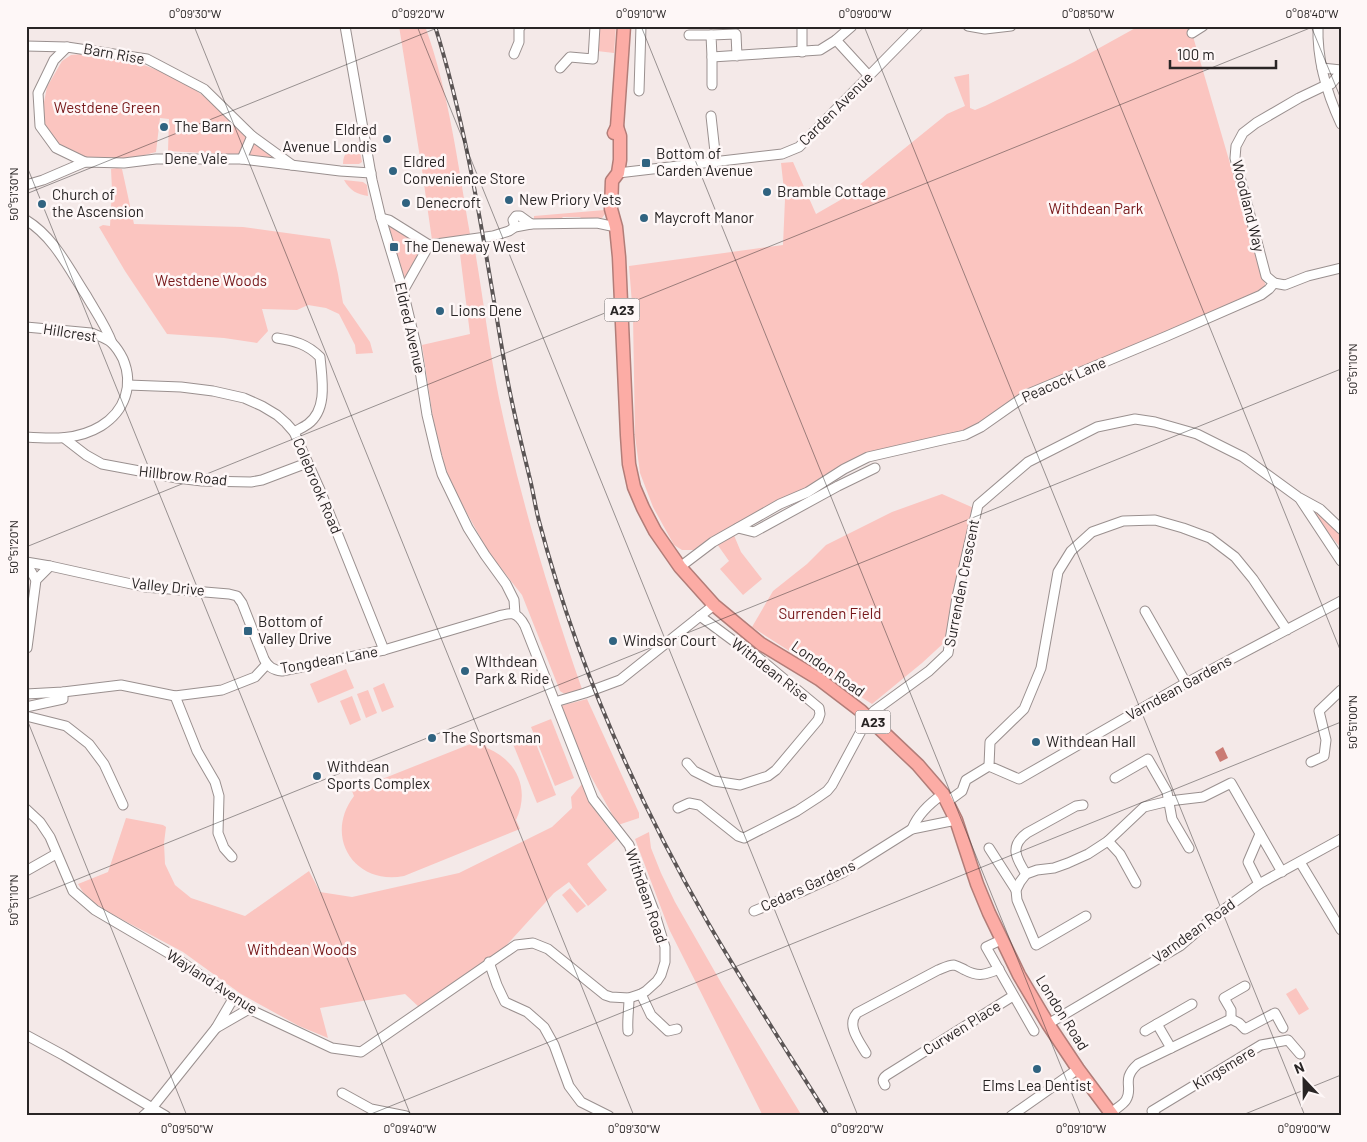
<svg xmlns="http://www.w3.org/2000/svg" width="1367" height="1142" font-family="Barlow,sans-serif">
	<style>
		.green { fill: #fbc5c0 }
		.water { fill: #ca7b74 }
		.lines { fill: none; stroke-linecap: round; stroke-linejoin: round }
		.minor-casing { stroke: #9a908f; stroke-width: 11 }
		.highway-casing { stroke: #b27d78; stroke-width: 15 }
		.minor { stroke: #fff; stroke-width: 9 }
		.highway { stroke: #fcaca5; stroke-width: 12 }
		.rail-casing { stroke: #5b5555; stroke-width: 4 }
		.rail { stroke: #fef7f7; stroke-width: 2; stroke-dasharray: 5.5; stroke-linecap: butt }
		.ticks { fill: none; stroke: #292525; stroke-width: 1; stroke-opacity: 0.45 }
		.poi-dot { fill: #306380; stroke: #fef7f7; stroke-width: 2 }
		.labels { text-anchor: middle; stroke-width: 5; stroke-linejoin: round; paint-order: stroke }
		.shield { fill: #fef7f7; stroke: #696464; stroke-width: 1 }
		.shield-label { font-size: 14px; font-weight: bold; fill: #292525 }
		.street-label { font-size: 15px; fill: #292525; stroke: #fef7f7 }
		.park-label { font-size: 15px; fill: #761719; stroke: #fef7f7 }
		.poi-label { font-size: 15px; fill: #292525; stroke: #fef7f7; text-anchor: start }
		.neatline { fill: none; stroke: #292525; stroke-width: 2 }
		.ticks-label { font-size: 12px; text-anchor: middle; fill: #292525 }
	</style>
	<rect width="100%" height="100%" fill="#f4e9e8"/>
	<g class="green">
		<path d="M399,26H425C449,92 458,165 470,234L432,240L422,170Z"/>
		<path d="M598,26H616L614,53L597,51Z"/>
		<path d="M1139,26H1196L1192,33L1266,287L1262,292L1037,387L980,426L965,431L860,455L805,490L695,550H682L674,545L653,507L640,473L635,436L633,316L629,266L783,245L785,199L781,163L793,162L816,214L842,199L947,114L965,106L954,77L969,74L970,108L975,110L985,106L1074,62Z"/>
		<path d="M94,53C129,59 164,69 194,89C217,105 236,126 258,144C265,150 272,155 280,160L237,155L168,151L169,119L160,118L156,152L130,159L109,160L87,157L72,153L60,147L43,123L44,102L47,87L62,61L71,55Z"/>
		<path d="M358,142L362,162L359,164H343C343,154 349,146 358,142Z"/>
		<path d="M117,168L122,169L134,224L243,227L330,239L338,274L343,303L370,342L373,353L356,354L355,345L339,314L326,308L308,305L297,310L262,309L268,331L257,343L224,338L167,334L125,271L99,227L103,225L110,226L112,190L111,169Z"/>
		<path d="M344,180L363,182L367,185L368,196C357,194 350,191 344,180Z"/>
		<path d="M605,210V214L602,218L582,219L580,217H563L561,219H534V216Z"/>
		<path d="M390,225L423,247L405,279H403L388,229V226Z"/>
		<path d="M474,245C483,296 489,348 499,398C520,497 549,594 582,689C574,692 567,697 560,691L522,595L489,553L453,488L444,464L433,419L422,345L470,334L459,246Z"/>
		<path d="M942,494L976,509L947,640L922,663L872,704L752,627L773,591L807,564L826,545L892,512Z"/>
		<path d="M1298,497L1341,530V548Z"/>
		<path d="M733,533L741,552L762,579L743,595L720,569L729,561L717,544Z"/>
		<path d="M346,669L354,688L318,703L310,684Z"/>
		<path d="M384,683L394,707L382,712L373,688Z"/>
		<path d="M368,690L377,713L366,718L357,694Z"/>
		<path d="M352,696L361,720L350,725L340,701Z"/>
		<path d="M587,699L639,813V818L618,825L588,771L560,706Z"/>
		<path d="M551,719L574,778L555,786L531,727Z"/>
		<path d="M533,736L556,795L537,803L513,744Z"/>
		<path d="M483,739L487,748C518,761 530,790 516,820L520,829L404,876C355,886 323,837 354,796L352,791Z"/>
		<path d="M582,784L597,813L617,839L587,864L607,890L588,906L569,882L554,893L503,949L420,1008L405,994L320,1008L328,1038L299,1026L241,994L183,952L108,912L86,897L78,884L108,872L126,818L163,825L166,827L164,843L165,864L175,885L191,898L245,916L309,871L320,892L352,897L459,873L552,827L572,808L571,797Z"/>
		<path d="M649,832L651,848L661,873L675,902L723,986L802,1116H763L762,1114L669,929L635,839Z"/>
		<path d="M570,888L586,906L577,913L562,895Z"/>
		<path d="M1296,988L1309,1009L1299,1015L1286,994Z"/>
	</g>
	<path class="water" d="M1223,747L1228,758L1220,762L1215,752Z"/>
	<g class="lines">
		<g class="minor-casing">
			<g id="minor">
				<path d="M345,26L372,180L381,218L403,291L416,345L427,415L437,457L442,474L468,528L485,555L506,584L514,600L515,614"/>
				<path d="M802,26V52"/>
				<path d="M968,26L985,29L1011,26"/>
				<path d="M1318,26C1317,59 1327,94 1341,124"/>
				<path d="M1192,33L1203,26"/>
				<path d="M689,35H711"/>
				<path d="M836,40L852,26"/>
				<path d="M26,46L67,47"/>
				<path d="M514,54L519,42V29L521,26"/>
				<path d="M737,56L736,34L711,35L712,57L820,50L836,40L869,76"/>
				<path d="M712,57V85"/>
				<path d="M560,68L570,57L593,59L595,26"/>
				<path d="M1322,68L1341,70"/>
				<path d="M639,91L641,26"/>
				<path d="M711,116L716,161"/>
				<path d="M242,159L252,136"/>
				<path d="M85,162L56,148L40,126L38,93L54,60L67,47L147,59L204,89L252,136L292,165"/>
				<path d="M618,173L782,154L799,147L918,26"/>
				<path d="M26,185L43,180L85,162L124,163L156,159H242L340,171L371,173"/>
				<path d="M381,218L389,220L429,245L403,291"/>
				<path d="M26,220C54,237 69,269 86,295C95,311 106,326 112,343"/>
				<path d="M515,227L513,220L516,216H520L531,224"/>
				<path d="M429,245L493,236L509,231L515,227L531,224L597,223L616,227"/>
				<path d="M1274,283L1266,276L1235,158L1236,146L1243,133L1256,123L1299,98L1322,87L1331,84L1341,72"/>
				<path d="M1274,283L1285,285L1308,276L1341,268"/>
				<path d="M26,327L91,333C99,336 106,338 112,343C117,348 120,353 123,359C134,385 125,411 101,426C78,440 53,439 26,437"/>
				<path d="M277,338C295,341 307,344 320,357C322,379 328,409 308,424C304,427 299,429 294,432"/>
				<path d="M128,385L181,387L213,391L244,398L262,406L277,415L286,423L294,432L320,490L384,650"/>
				<path d="M64,438L86,455L102,464L177,478L202,481L251,482L262,480L307,463"/>
				<path d="M1300,499L1341,561"/>
				<path d="M738,528L754,532L838,486L875,468"/>
				<path d="M26,562L50,566L145,587L229,594L237,596L242,603L264,659C268,667 273,670 282,671L384,650L492,618C509,613 516,609 525,626L593,799L629,845L654,911L665,947V962L661,975L657,981L646,991L641,994L629,998L611,997L605,995L548,949L533,943L516,945L361,1052L332,1048L249,1009L170,954L95,910L73,891L50,837L40,822L26,809"/>
				<path d="M26,563L36,580"/>
				<path d="M680,567L713,542L780,504L808,492L844,469L868,457L942,440L965,435L981,427L1028,394L1167,336L1261,295L1269,289L1274,283"/>
				<path d="M1145,611L1186,683"/>
				<path d="M1287,630L1253,579L1235,557L1210,538L1183,528L1155,520L1123,521L1092,532L1071,551L1058,572L1041,668L1024,709L990,742L989,766L1019,779L1186,683L1341,601"/>
				<path d="M27,648L36,580L50,566"/>
				<path d="M26,694L63,692L121,685L175,696L222,690L255,677L267,664"/>
				<path d="M175,696L197,751L215,782L219,796L218,833L224,848L232,857"/>
				<path d="M555,702L585,693L620,680L714,605"/>
				<path d="M26,707L63,699V692"/>
				<path d="M26,716L66,726L89,744L104,764L123,805"/>
				<path d="M1311,762L1324,756L1326,740L1319,711L1341,690"/>
				<path d="M687,763L694,771L714,781L740,785L768,776L776,770L818,720L820,714L819,708L754,654L735,642L700,616"/>
				<path d="M1115,778L1148,759L1167,792L1172,819L1189,848"/>
				<path d="M947,802L962,791L966,780L989,766"/>
				<path d="M678,808L689,803L699,805L738,836L744,838L797,811L817,798L827,791L832,785L868,718L874,711L929,671L948,653L957,597L978,505L1028,462L1097,427L1135,419L1155,422L1197,434L1243,457L1298,497L1320,509L1341,529"/>
				<path d="M912,829C918,814 930,803 943,794"/>
				<path d="M1108,841L1120,854L1136,883"/>
				<path d="M989,848L1016,890"/>
				<path d="M1300,862L1341,930"/>
				<path d="M26,871L56,854"/>
				<path d="M1026,874C1016,858 1009,846 1027,833L1076,806L1083,805"/>
				<path d="M1259,884L1248,862L1260,834"/>
				<path d="M754,911L801,892L842,873L912,829L956,820"/>
				<path d="M1086,916L1036,945L1017,900L1016,890L1020,882L1026,874L1037,870L1054,868L1068,863L1088,854L1108,841L1144,807L1169,801L1203,797L1231,783L1282,872"/>
				<path d="M1001,940L986,947L1034,1031"/>
				<path d="M489,962L497,985L505,1002L527,1012L544,1027L554,1045L569,1086L581,1102L609,1116"/>
				<path d="M641,994L651,1015L668,1031L677,1029"/>
				<path d="M233,999L216,1028L249,1009"/>
				<path d="M1231,1019V1010L1224,998L1245,986"/>
				<path d="M1048,1024L1180,946L1215,916L1259,884L1341,839"/>
				<path d="M628,1031C627,1020 629,1009 629,998"/>
				<path d="M1145,1031L1157,1024"/>
				<path d="M26,1035L63,1055L166,1116"/>
				<path d="M1171,1048L1157,1024L1192,1004"/>
				<path d="M866,1053C859,1041 846,1025 857,1013L938,970C943,968 949,965 954,965C958,966 961,968 965,970C978,977 985,975 999,969"/>
				<path d="M885,1085C882,1081 883,1078 887,1075L1013,996"/>
				<path d="M342,1093L371,1109L406,1116"/>
				<path d="M1111,1113C1115,1109 1123,1105 1126,1100C1134,1087 1120,1080 1138,1064L1231,1019L1239,1023L1245,1029L1275,1013L1283,1028"/>
				<path d="M143,1116L152,1108L216,1028"/>
				<path d="M1011,1116L1078,1069"/>
				<path d="M1156,1116L1152,1111L1261,1045L1288,1040L1300,1054"/>
			</g>
		</g>
		<g class="highway-casing">
			<g id="highway">
				<path d="M617,127L620,136V160L618,173L612,181L611,209L616,227L619,257L627,435L629,464L634,487L643,508L655,531L680,567L714,605L761,644L819,679L861,711L918,765L943,794L956,820L977,884L989,913L1019,975L1048,1024L1078,1069L1113,1116"/>
				<path d="M614,133L617,127L624,26"/>
			</g>
		</g>
		<use href="#minor" class="minor"/>
		<use href="#highway" class="highway"/>
		<g class="rail-casing">
			<path id="rail" d="M435,26C471,141 486,260 507,377C513,410 521,442 529,475C533,490 535,506 539,521C576,661 635,796 707,921C745,987 787,1051 828,1116"/>
		</g>
		<use href="#rail" class="rail"/>
	</g>
	<path class="ticks" d="M194,26L634,1116M417,26L858,1116M641,26L1081,1116M864,26L1305,1116M1088,26L1341,652M1311,26L1341,99M26,164L411,1116M26,194L442,26M26,547L1315,26M26,717L187,1116M26,900L1341,369M366,1116L1341,722M1240,1116L1341,1075"/>
	<g class="poi-dot">
		<circle cx="164" cy="127" r="5"/>
		<circle cx="387" cy="139" r="5"/>
		<rect x="641" y="158" width="10" height="10" rx="2.5"/>
		<circle cx="393" cy="171" r="5"/>
		<circle cx="767" cy="192" r="5"/>
		<circle cx="509" cy="200" r="5"/>
		<circle cx="406" cy="203" r="5"/>
		<circle cx="42" cy="204" r="5"/>
		<circle cx="644" cy="218" r="5"/>
		<rect x="389" y="242" width="10" height="10" rx="2.5"/>
		<circle cx="440" cy="311" r="5"/>
		<rect x="243" y="626" width="10" height="10" rx="2.5"/>
		<circle cx="613" cy="641" r="5"/>
		<circle cx="465" cy="671" r="5"/>
		<circle cx="432" cy="738" r="5"/>
		<circle cx="1036" cy="742" r="5"/>
		<circle cx="317" cy="776" r="5"/>
		<circle cx="1037" cy="1069" r="5"/>
	</g>
	<g class="labels">
		<g class="shield">
			<rect x="604.5" y="298.5" width="35" height="23" rx="4"/>
			<rect x="855.5" y="710.5" width="35" height="23" rx="4"/>
		</g>
		<g class="shield-label">
			<text x="622" y="315">A23</text>
			<text x="873" y="727">A23</text>
		</g>
		<g class="street-label">
			<text transform="translate(114 54) rotate(10)" y="5">Barn Rise</text>
			<text transform="translate(836 109) rotate(-45)" y="5">Carden Avenue</text>
			<text x="196" y="164">Dene Vale</text>
			<text transform="translate(1248 206) rotate(76)" y="5">Woodland Way</text>
			<text transform="translate(410 328) rotate(77)" y="5">Eldred Avenue</text>
			<text transform="translate(70 333) rotate(9)" y="5">Hillcrest</text>
			<text transform="translate(1064 380) rotate(-24)" y="5">Peacock Lane</text>
			<text transform="translate(183 476) rotate(6)" y="5">Hillbrow Road</text>
			<text transform="translate(317 486) rotate(67)" y="5">Colebrook Road</text>
			<text transform="translate(962 583) rotate(-79)" y="5">Surrenden Crescent</text>
			<text transform="translate(168 587) rotate(6)" y="5">Valley Drive</text>
			<text transform="translate(329 660) rotate(-10)" y="5">Tongdean Lane</text>
			<text transform="translate(828 669) rotate(35)" y="5">London Road</text>
			<text transform="translate(770 670) rotate(38)" y="5">Withdean Rise</text>
			<text transform="translate(1179 688) rotate(-29)" y="5">Varndean Gardens</text>
			<text transform="translate(808 886) rotate(-25)" y="5">Cedars Gardens</text>
			<text transform="translate(646 896) rotate(71)" y="5">Withdean Road</text>
			<text transform="translate(1194 931) rotate(-36)" y="5">Varndean Road</text>
			<text transform="translate(212 982) rotate(33)" y="5">Wayland Avenue</text>
			<text transform="translate(1062 1013) rotate(58)" y="5">London Road</text>
			<text transform="translate(962 1028) rotate(-32)" y="5">Curwen Place</text>
			<text transform="translate(1224 1068) rotate(-31)" y="5">Kingsmere</text>
		</g>
		<g class="park-label">
			<text x="107" y="113">Westdene Green</text>
			<text x="1096" y="214">Withdean Park</text>
			<text x="211" y="286">Westdene Woods</text>
			<text x="830" y="619">Surrenden Field</text>
			<text x="302" y="955">Withdean Woods</text>
		</g>
		<g class="poi-label">
			<text x="174" y="132">The Barn</text>
			<text x="377" y="135" text-anchor="end">Eldred<tspan x="377" dy="17">Avenue Londis</tspan></text>
			<text x="656" y="159">Bottom of<tspan x="656" dy="17">Carden Avenue</tspan></text>
			<text x="403" y="167">Eldred<tspan x="403" dy="17">Convenience Store</tspan></text>
			<text x="777" y="197">Bramble Cottage</text>
			<text x="52" y="200">Church of<tspan x="52" dy="17">the Ascension</tspan></text>
			<text x="519" y="205">New Priory Vets</text>
			<text x="416" y="208">Denecroft</text>
			<text x="654" y="223">Maycroft Manor</text>
			<text x="404" y="252">The Deneway West</text>
			<text x="450" y="316">Lions Dene</text>
			<text x="258" y="627">Bottom of<tspan x="258" dy="17">Valley Drive</tspan></text>
			<text x="623" y="646">Windsor Court</text>
			<text x="475" y="667">WIthdean<tspan x="475" dy="17">Park &amp; Ride</tspan></text>
			<text x="442" y="743">The Sportsman</text>
			<text x="1046" y="747">Withdean Hall</text>
			<text x="327" y="772">Withdean<tspan x="327" dy="17">Sports Complex</tspan></text>
			<text x="1037" y="1091" text-anchor="middle">Elms Lea Dentist</text>
		</g>
	</g>
	<rect width="1367" height="1142" fill="none" stroke="#fef7f7" stroke-width="55"/>
	<g transform="translate(1304 1080) rotate(338)" stroke="#fef7f7" stroke-width="4" paint-order="stroke">
	<path d="M0-4L9 19L0 12L-9 19Z" fill="#292525"/>
	<text y="-8" font-size="14" font-weight="bold" text-anchor="middle" fill="#292525">N</text>
	</g>
	<path d="M1170 60v8h106v-8" fill="none" stroke="#292525" stroke-width="2.5"/>
	<text x="1177" y="60" font-size="15" fill="#292525" stroke="#fef7f7" stroke-width="4" paint-order="stroke">100 m</text>
	<rect x="28" y="28" width="1312" height="1086" class="neatline"/>
	<g class="ticks-label">
		<text x="195" y="18">0°09'30"W</text>
		<text x="418" y="18">0°09'20"W</text>
		<text x="641" y="18">0°09'10"W</text>
		<text x="865" y="18">0°09'00"W</text>
		<text x="1088" y="18">0°08'50"W</text>
		<text x="1312" y="18">0°08'40"W</text>
		<text transform="translate(14 194) rotate(-90)" y="4">50°51'30"N</text>
		<text transform="translate(1353 369) rotate(-90)" y="4">50°51'10"N</text>
		<text transform="translate(14 547) rotate(-90)" y="4">50°51'20"N</text>
		<text transform="translate(1353 722) rotate(-90)" y="4">50°51'00"N</text>
		<text transform="translate(14 900) rotate(-90)" y="4">50°51'10"N</text>
		<text x="187" y="1133">0°09'50"W</text>
		<text x="410" y="1133">0°09'40"W</text>
		<text x="634" y="1133">0°09'30"W</text>
		<text x="857" y="1133">0°09'20"W</text>
		<text x="1081" y="1133">0°09'10"W</text>
		<text x="1304" y="1133">0°09'00"W</text>
	</g>
</svg>
